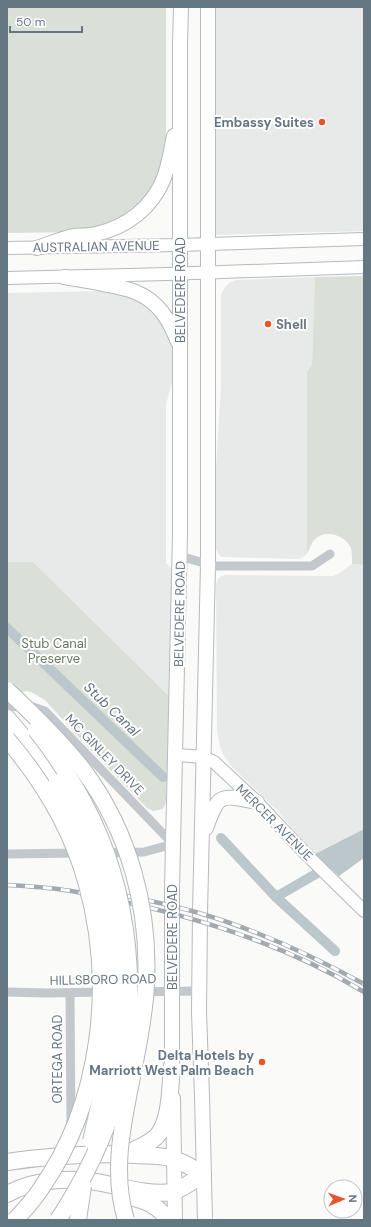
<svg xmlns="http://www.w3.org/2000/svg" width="371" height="1227" font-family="'DM Sans',sans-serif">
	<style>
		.built { fill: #e8e9e9 }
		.green { fill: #dadfd7 }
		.water { fill: #bbc7cb }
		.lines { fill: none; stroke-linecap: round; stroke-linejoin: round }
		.canal { stroke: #bbc7cb; stroke-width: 10 }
		.secondary-casing { stroke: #b3babf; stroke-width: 14 }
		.primary-casing { stroke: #b5babe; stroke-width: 16 }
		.highway-casing { stroke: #b4b9bd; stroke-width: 18 }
		.street { stroke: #c3c8cc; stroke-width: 9 }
		.secondary { stroke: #fff; stroke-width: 12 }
		.primary { stroke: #fff; stroke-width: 14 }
		.highway { stroke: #fff; stroke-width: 16 }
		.rail-casing { stroke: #a2aab0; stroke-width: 4.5 }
		.rail { stroke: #fff; stroke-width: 3; stroke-dasharray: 9; stroke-linecap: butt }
		.highway-bridge-casing { stroke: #b4b9bd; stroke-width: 18; stroke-linecap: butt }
		.highway-bridge { stroke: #fff; stroke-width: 16 }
		.poi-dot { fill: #e4572e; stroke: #fff; stroke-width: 1.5 }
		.labels { text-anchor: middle; stroke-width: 4; stroke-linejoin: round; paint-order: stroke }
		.poi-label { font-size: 13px; font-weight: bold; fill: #657683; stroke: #fff; text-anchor: end }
		.street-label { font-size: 13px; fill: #657683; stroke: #fff }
		.park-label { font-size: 13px; fill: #687a64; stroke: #fff }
		.water-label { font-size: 14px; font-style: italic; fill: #60757c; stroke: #fff }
	</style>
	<rect width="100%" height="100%" fill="#fafaf8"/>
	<g class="built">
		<path d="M213,7H364V231L215,235Z"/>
		<path d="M315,277L312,364L307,372V553L305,556L299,559L222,557L219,555L216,549V468L221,386V296L223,290L229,283L237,280Z"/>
		<path d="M108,291L131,295L153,309L170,338L172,346V383L166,404V563L171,568L172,574L169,696L33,562H7V293Z"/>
		<path d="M352,564L364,565V829L315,854L297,834L275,808L232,767L224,756L220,747L217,732L216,585L218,579L221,576L226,575L333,576L338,574Z"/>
	</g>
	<g class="green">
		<path d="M7,7H166V143L164,161L147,198L122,220L83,232L7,233Z"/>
		<path d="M364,276V565L352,564C352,559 352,553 351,548C345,535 326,529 315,539C311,543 310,549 307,553V372L312,364L315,277Z"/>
		<path d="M7,562H33L169,696L166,802L163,809L153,811L147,808L84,743L45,700L33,693L27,691L19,693L7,683Z"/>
	</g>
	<path class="water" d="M364,829V858L339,876L315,854Z"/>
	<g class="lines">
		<g class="canal">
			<path d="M7,628L163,777"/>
			<path d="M221,838L276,897L335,951"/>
			<path d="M276,897L364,846"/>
		</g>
		<g class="secondary-casing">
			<g id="secondary">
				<path d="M7,248L180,245L364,239"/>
				<path d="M7,278L167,274L364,267"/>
				<path d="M175,755C188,756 202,755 214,762L257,802L304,852L364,911"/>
			</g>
		</g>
		<g class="primary-casing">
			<g id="primary">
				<path d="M37,248C49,244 62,238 75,236C82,235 89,236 96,234C127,227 152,208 164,178C169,164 171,150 174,136"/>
				<path d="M64,277C77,279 90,281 103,284C127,288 146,292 162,312C169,321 174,332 178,342"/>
				<path d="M206,828C219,792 220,795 257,802"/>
				<path d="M172,1078V889L180,534V44L181,7"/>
				<path d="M173,1098L175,1220"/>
				<path d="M205,1220L202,1096L199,1012L200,913L208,564V7"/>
			</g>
		</g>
		<g class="highway-casing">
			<g id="highway">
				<path d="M7,718L36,752L57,782"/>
				<path d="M126,1153C137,1149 147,1145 156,1137C171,1122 170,1086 172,1066"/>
				<path d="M7,1162C49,1156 94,1153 136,1155C147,1156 159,1155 170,1158C182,1161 193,1168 203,1174"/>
				<path d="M7,1194C38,1177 77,1177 111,1185C129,1189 154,1195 172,1192C183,1189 194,1180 203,1174"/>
				<path d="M129,1197C148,1201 156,1205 169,1220"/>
			</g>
		</g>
		<g class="street">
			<path d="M180,556L214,566H312L330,554"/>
			<path d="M7,707L30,706L45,711L173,844L144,852L102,853"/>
			<path d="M7,854L80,853"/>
			<path d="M7,992L47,993L104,992"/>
			<path d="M125,992L199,991"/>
			<path d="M70,993L71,1125"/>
		</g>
		<use href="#secondary" class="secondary"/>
		<use href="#primary" class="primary"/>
		<use href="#highway" class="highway"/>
		<g class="rail-casing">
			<g id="rail">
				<path d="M7,885C26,886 45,887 64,890C81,892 98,897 115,900C201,918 288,946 364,992"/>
				<path d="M92,890C128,896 164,903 199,913C257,930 311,955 364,984"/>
			</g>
		</g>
		<use href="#rail" class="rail"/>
		<g class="highway-bridge-casing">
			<g id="highway-bridge">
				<path d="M7,690C34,715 61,741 84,771C129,832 150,908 146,984C145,1010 140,1036 135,1062C125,1114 110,1168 126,1220"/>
				<path d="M36,730C54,753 70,777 84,803C132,893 141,1002 115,1100C103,1142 82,1183 58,1220"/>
				<path d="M7,739C42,780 71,828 86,881C115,983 102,1102 40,1190C33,1201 24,1210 15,1220"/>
				<path d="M57,782C106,861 124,954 111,1046C106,1078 98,1110 91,1141"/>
				<path d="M78,1220L83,1186"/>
			</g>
		</g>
		<use href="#highway-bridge" class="highway-bridge"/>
	</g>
	<g class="poi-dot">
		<circle cx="322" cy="122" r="4"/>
		<circle cx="268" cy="324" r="4"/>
		<circle cx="262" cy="1062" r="4"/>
	</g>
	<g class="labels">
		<g class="poi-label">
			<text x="314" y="127">Embassy Suites</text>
			<text x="276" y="329" text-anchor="start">Shell</text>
			<text x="254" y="1060">Delta Hotels by<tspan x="254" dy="15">Marriott West Palm Beach</tspan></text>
		</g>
		<g class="street-label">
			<text transform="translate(96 246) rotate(-1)" y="5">AUSTRALIAN AVENUE</text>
			<text transform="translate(180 290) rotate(-90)" y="5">BELVEDERE ROAD</text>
			<text transform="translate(179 614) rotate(-89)" y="5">BELVEDERE ROAD</text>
			<text transform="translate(105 754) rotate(46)" y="5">MC GINLEY DRIVE</text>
			<text transform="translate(275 822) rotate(45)" y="5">MERCER AVENUE</text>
			<text transform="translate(172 937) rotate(-90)" y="5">BELVEDERE ROAD</text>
			<text transform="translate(103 979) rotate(-1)" y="5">HILLSBORO ROAD</text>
			<text transform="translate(57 1059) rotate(-90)" y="5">ORTEGA ROAD</text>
		</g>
		<g class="park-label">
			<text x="54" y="648">Stub Canal<tspan x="54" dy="15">Preserve</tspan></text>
		</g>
		<g class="water-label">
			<text transform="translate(112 709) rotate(44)" y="5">Stub Canal</text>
		</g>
	</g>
	<rect width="371" height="1227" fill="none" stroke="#657683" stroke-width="16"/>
	<g transform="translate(343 1199) rotate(88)"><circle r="19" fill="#ffffff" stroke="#c1c8cd"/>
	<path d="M0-3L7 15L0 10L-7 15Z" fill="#e4572e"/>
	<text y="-6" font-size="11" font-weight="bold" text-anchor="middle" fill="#657683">N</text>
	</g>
	<path d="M10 26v6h72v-6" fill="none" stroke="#657683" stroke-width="2"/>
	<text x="16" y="26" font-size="12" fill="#657683" stroke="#ffffff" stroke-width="3" paint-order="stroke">50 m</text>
</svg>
